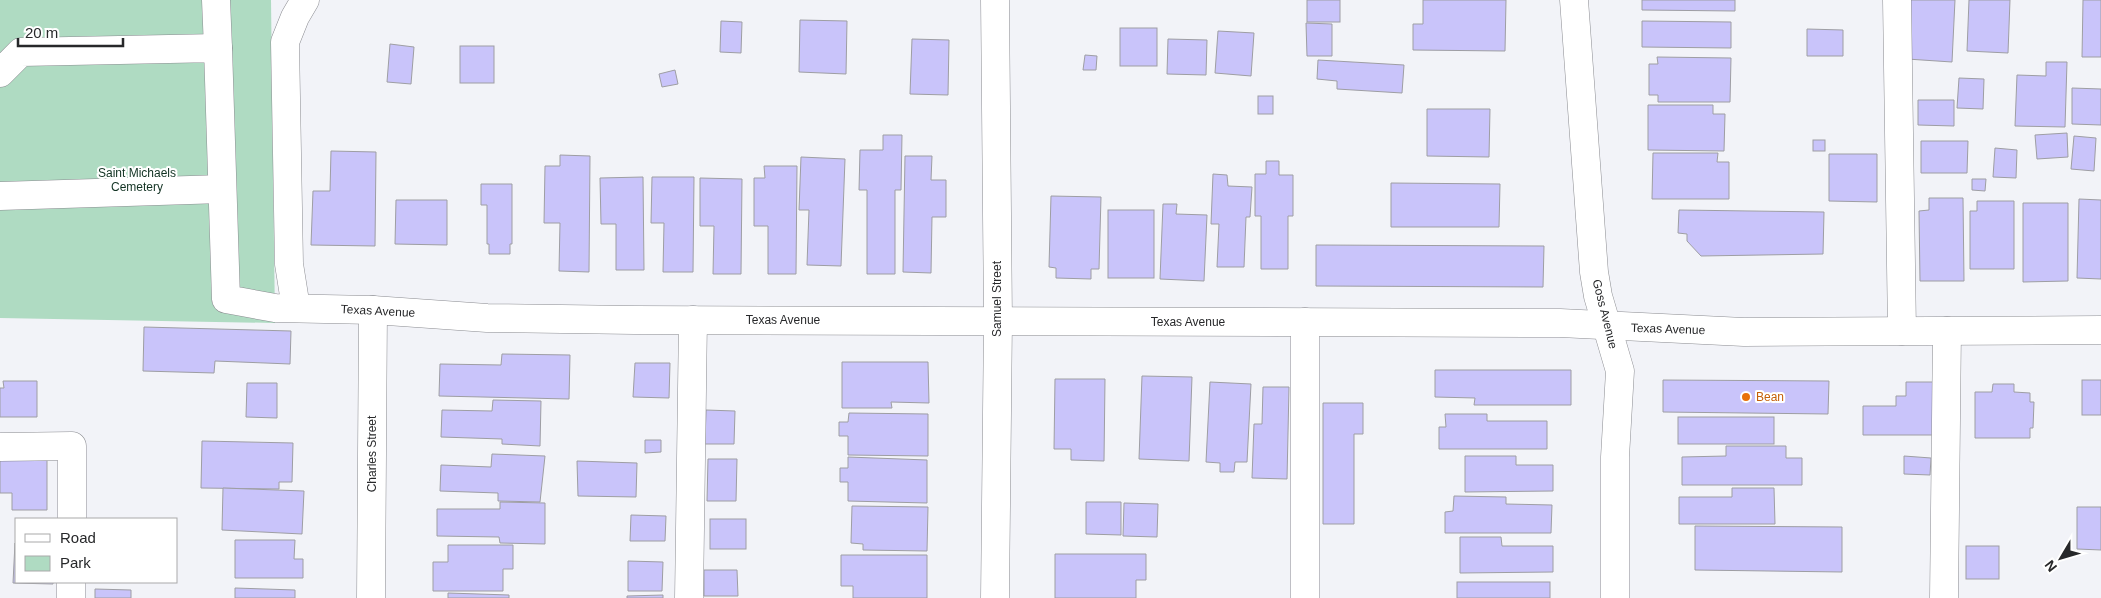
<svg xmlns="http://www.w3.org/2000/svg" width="2101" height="598" font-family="Arial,sans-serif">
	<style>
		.green { fill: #afdbc2 }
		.building { fill: #c9c4fa; stroke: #9e9ea3 }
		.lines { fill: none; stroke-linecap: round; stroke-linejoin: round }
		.minor-casing { stroke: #8b8c91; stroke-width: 29 }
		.major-casing { stroke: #8b8c91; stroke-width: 29 }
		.minor { stroke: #fff; stroke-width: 28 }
		.major { stroke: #fff; stroke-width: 28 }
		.food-dot { fill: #e8710a; stroke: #fff; stroke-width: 2 }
		.labels { text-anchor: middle; stroke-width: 4; stroke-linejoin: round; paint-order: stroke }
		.park-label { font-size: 12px; fill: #113222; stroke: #fff }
		.street-label { font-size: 12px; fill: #27282a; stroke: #fff }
		.food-label { font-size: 12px; fill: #c56008; stroke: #fff; text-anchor: start }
	</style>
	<rect width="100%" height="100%" fill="#f2f3f8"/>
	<path class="green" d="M0,0H271L275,323L0,318Z"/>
	<g class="building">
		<rect x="1307" y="0" width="33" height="22"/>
		<path d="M1423,0H1506L1505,51L1413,50V24H1423Z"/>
		<path d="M1642,0H1735V11L1642,10Z"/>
		<path d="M1910,0H1955L1952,62L1907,59Z"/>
		<path d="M1969,0H2010L2008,53L1967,51Z"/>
		<path d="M2083,0H2101V57H2082Z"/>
		<path d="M800,20L847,21L846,74L799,72Z"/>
		<path d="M721,21L742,22L741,53L720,52Z"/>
		<path d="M1642,21L1731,22V48L1642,47Z"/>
		<path d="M1306,23L1332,24V56H1307Z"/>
		<rect x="1120" y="28" width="37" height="38"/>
		<path d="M1807,29L1843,30V56H1807Z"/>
		<path d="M1218,31L1254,33L1251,76L1215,73Z"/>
		<path d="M912,39L949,40L948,95L910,94Z"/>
		<path d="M1168,39L1207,40L1206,75L1167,74Z"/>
		<path d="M390,44L414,47L411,84L387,82Z"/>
		<rect x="460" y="46" width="34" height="37"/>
		<path d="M1085,55L1097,56L1096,70H1083Z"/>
		<path d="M1657,57L1731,58L1730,102H1658V95H1649V64H1658Z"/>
		<path d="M1318,60L1404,65L1402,93L1337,89V81L1317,79Z"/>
		<path d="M2046,62H2067L2065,127L2015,126L2017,75L2046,76Z"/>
		<path d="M675,70L678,84L662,87L659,74Z"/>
		<path d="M1959,78L1984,79L1983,109L1957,108Z"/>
		<path d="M2072,88L2101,89V125L2072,124Z"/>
		<rect x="1258" y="96" width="15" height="18"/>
		<path d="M1918,100H1954V126L1918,125Z"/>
		<path d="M1648,105H1713V114H1725L1724,151L1648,150Z"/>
		<path d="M1427,109H1490L1489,157L1427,156Z"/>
		<path d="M2067,133L2068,157L2037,159L2035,135Z"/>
		<path d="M883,135H902L901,190H895V274H867V190H859L860,150H883Z"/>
		<path d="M2074,136L2096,138L2094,171L2071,169Z"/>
		<rect x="1813" y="140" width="12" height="11"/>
		<path d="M1921,141H1968L1967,173H1921Z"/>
		<path d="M1995,148L2017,150L2016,178L1993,177Z"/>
		<path d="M331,151L376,152L375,246L311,245L313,191H330Z"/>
		<path d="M1653,153H1718L1717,162H1729V199H1652Z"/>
		<path d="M1829,154H1877V202L1829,201Z"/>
		<path d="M560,155L590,156L589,272L559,271L560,223H544L545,166H560Z"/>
		<path d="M905,156H932L931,180H946V217H932L931,273L903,272Z"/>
		<path d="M801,157L845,159L841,266L807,265L809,210H799Z"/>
		<path d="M1266,161H1279V175H1293V216H1288V269H1261V216H1255V174H1266Z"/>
		<path d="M764,166H797L796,274H768V226H754V178H765Z"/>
		<path d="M1213,174L1227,175L1228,186L1252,187L1250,217H1246L1244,267H1217L1219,224H1211Z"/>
		<path d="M643,177L644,270H616V224H601L600,178Z"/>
		<path d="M652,177H694L693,272H663L664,223H651Z"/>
		<path d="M700,178L742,179L741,274H713L714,226H700Z"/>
		<path d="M1972,179H1986L1985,191L1972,190Z"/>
		<path d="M1391,183L1500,184L1499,227H1391Z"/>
		<path d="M481,184H512V244H510V254H489V244H487V205H481Z"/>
		<path d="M1051,196L1101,197L1099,269H1091V279L1056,278V268L1049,267Z"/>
		<path d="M1929,198H1963L1964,281H1920L1919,211L1929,210Z"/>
		<path d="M2079,199L2101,200V279L2077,278Z"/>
		<path d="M396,200H447V245L395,244Z"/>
		<path d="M1977,201H2014V269H1970V211H1977Z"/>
		<path d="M2023,203H2068V281L2023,282Z"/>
		<path d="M1163,204H1177L1176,214L1207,215L1204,281L1160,279Z"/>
		<rect x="1108" y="210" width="46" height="68"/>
		<path d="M1679,210L1824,212L1823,254L1701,256L1687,241V234L1678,233Z"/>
		<path d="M1316,245L1544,246L1543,287L1316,286Z"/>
		<path d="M144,327L291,331L290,364L215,361L214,373L143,371Z"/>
		<path d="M502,354L570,355L569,399L439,396L440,364L501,365Z"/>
		<path d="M842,362H928L929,403L891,402L892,408H842Z"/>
		<path d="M635,363H670L669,398L633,397Z"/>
		<path d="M1435,370H1571V405H1474L1475,398L1435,397Z"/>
		<path d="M1142,376L1192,377L1189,461L1139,459Z"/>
		<path d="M1055,379H1105L1104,461L1071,460V449H1054Z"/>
		<path d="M1663,380L1829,381L1828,414L1663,412Z"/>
		<rect x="2082" y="380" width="19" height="35"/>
		<path d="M3,381H37V417H0V388H4Z"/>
		<path d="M1210,382L1251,384L1247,462H1235L1234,472H1220V463L1206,462Z"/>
		<path d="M1906,382H1936V435H1863V406H1896V396H1906Z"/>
		<path d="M247,383H277V418L246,417Z"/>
		<path d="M1993,384H2014V392L2030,393V402H2034L2033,428H2030V438H1975V392H1992Z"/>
		<path d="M1263,387H1289L1287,479L1252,478L1254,424H1262Z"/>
		<path d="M493,400L541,401L540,446L502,444V439L441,437L442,410L492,411Z"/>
		<path d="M1323,403H1363V434H1354V524H1323Z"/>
		<path d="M706,410L735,411L734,444H705Z"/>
		<path d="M849,413L928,414V456L848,455V436H839V422H848Z"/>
		<path d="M1445,414H1487V421H1547V449H1439V427H1446Z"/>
		<rect x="1678" y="417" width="96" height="27"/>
		<path d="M645,440H661V452L645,453Z"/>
		<path d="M202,441L293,443L292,482H279V489L201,488Z"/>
		<path d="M1726,446H1786V458H1802V485H1682V457L1726,456Z"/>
		<path d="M492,454L545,456L540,502L498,501V493L440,491L441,465L491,467Z"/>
		<path d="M1465,456H1516V465H1553V491L1465,492Z"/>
		<path d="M1904,456L1931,458L1930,475L1904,474Z"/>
		<path d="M848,457L927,460V503L848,501V482H840V468H848Z"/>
		<path d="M708,459H737L736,501H707Z"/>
		<path d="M0,460H47V510H12V493H0Z"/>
		<path d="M577,461L637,463L636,497L578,496Z"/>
		<path d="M223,488L304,491L302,534L222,530Z"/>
		<path d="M1732,488H1774L1775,524H1679V497H1732Z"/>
		<path d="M1454,496L1506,497V504L1552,505L1551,533H1445V512L1453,511Z"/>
		<path d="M500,502L545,503V544L500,543L499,537L437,536V509H500Z"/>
		<path d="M1086,502H1121V535L1086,534Z"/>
		<path d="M1124,503L1158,504L1157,537L1123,536Z"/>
		<path d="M852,506L928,507L927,551L863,550V544L851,543Z"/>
		<path d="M2077,507H2101V550L2077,549Z"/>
		<path d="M631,515L666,516L665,541H630Z"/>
		<rect x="710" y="519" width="36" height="30"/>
		<path d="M1695,526L1842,527V572L1695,570Z"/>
		<path d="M1460,537H1501L1502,546H1553V572L1460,573Z"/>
		<path d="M235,540H295L294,559H303V578H235Z"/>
		<path d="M15,543L16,582H53V584L13,583Z"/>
		<path d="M448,545H513V569H503V591H433V562H448Z"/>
		<rect x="1966" y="546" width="33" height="33"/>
		<path d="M1055,554H1146V580H1136V598H1055Z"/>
		<path d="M841,555H927V598H853V586H841Z"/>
		<path d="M628,561L663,562L662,591H628Z"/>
		<path d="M704,570H737L738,596H704Z"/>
		<rect x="1457" y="582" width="93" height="16"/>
		<path d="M235,588L295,590V598H235Z"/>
		<path d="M95,589L131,590V598H95Z"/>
		<path d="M448,593L509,595V598H448Z"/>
		<path d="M663,595V598H627V596Z"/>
	</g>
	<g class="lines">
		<g class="minor-casing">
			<g id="minor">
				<path d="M216,0L218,48"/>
				<path d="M1897,0L1902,331"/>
				<path d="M0,73L21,52L218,48L226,299L275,308L373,310L487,318L634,320L1560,323L1744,332L2101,330"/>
				<path d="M0,196L222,189"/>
				<path d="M296,308L289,264L285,42L295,17L305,0"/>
				<path d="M0,447L72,446V519"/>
				<path d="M71,598V582"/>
				<path d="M371,598L373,310"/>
				<path d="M689,598L693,320"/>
				<path d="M995,598L998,320L995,0"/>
				<path d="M1305,598V322"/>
				<path d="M1944,598L1947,331"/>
			</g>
		</g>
		<g class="major-casing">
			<path id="major" d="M1574,0L1594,272L1598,296L1620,371L1615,457V598"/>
		</g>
		<use href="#minor" class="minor"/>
		<use href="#major" class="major"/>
	</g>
	<circle class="food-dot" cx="1746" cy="397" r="5"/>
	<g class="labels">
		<g class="park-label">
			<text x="137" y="177">Saint Michaels<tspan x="137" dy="14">Cemetery</tspan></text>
		</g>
		<g class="street-label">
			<text transform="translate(997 299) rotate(-90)" y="4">Samuel Street</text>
			<text transform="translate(378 311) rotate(3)" y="4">Texas Avenue</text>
			<text transform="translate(1605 314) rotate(76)" y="4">Goss Avenue</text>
			<text x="783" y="324">Texas Avenue</text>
			<text x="1188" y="326">Texas Avenue</text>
			<text transform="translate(1668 329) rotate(2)" y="4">Texas Avenue</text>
			<text transform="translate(372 454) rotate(-90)" y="4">Charles Street</text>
		</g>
		<g class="food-label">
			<text x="1756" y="401">Bean</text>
		</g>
	</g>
	<rect x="15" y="518" width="162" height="65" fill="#ffffff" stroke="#a9a9aa"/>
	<rect x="25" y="534" width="25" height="8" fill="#ffffff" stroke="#a9a9aa"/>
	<text x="60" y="543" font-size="15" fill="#27282a">Road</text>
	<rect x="25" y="556" width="25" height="15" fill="#afdbc2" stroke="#a9a9aa"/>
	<text x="60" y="568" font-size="15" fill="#27282a">Park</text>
	<g transform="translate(2061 558) rotate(232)" stroke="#ffffff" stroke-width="4" paint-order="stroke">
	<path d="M0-4L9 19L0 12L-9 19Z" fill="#27282a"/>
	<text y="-8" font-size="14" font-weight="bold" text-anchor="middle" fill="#27282a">N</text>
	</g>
	<path d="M18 38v8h105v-8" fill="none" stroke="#27282a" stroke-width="2.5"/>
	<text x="25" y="38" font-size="15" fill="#27282a" stroke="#ffffff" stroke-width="4" paint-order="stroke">20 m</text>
</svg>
